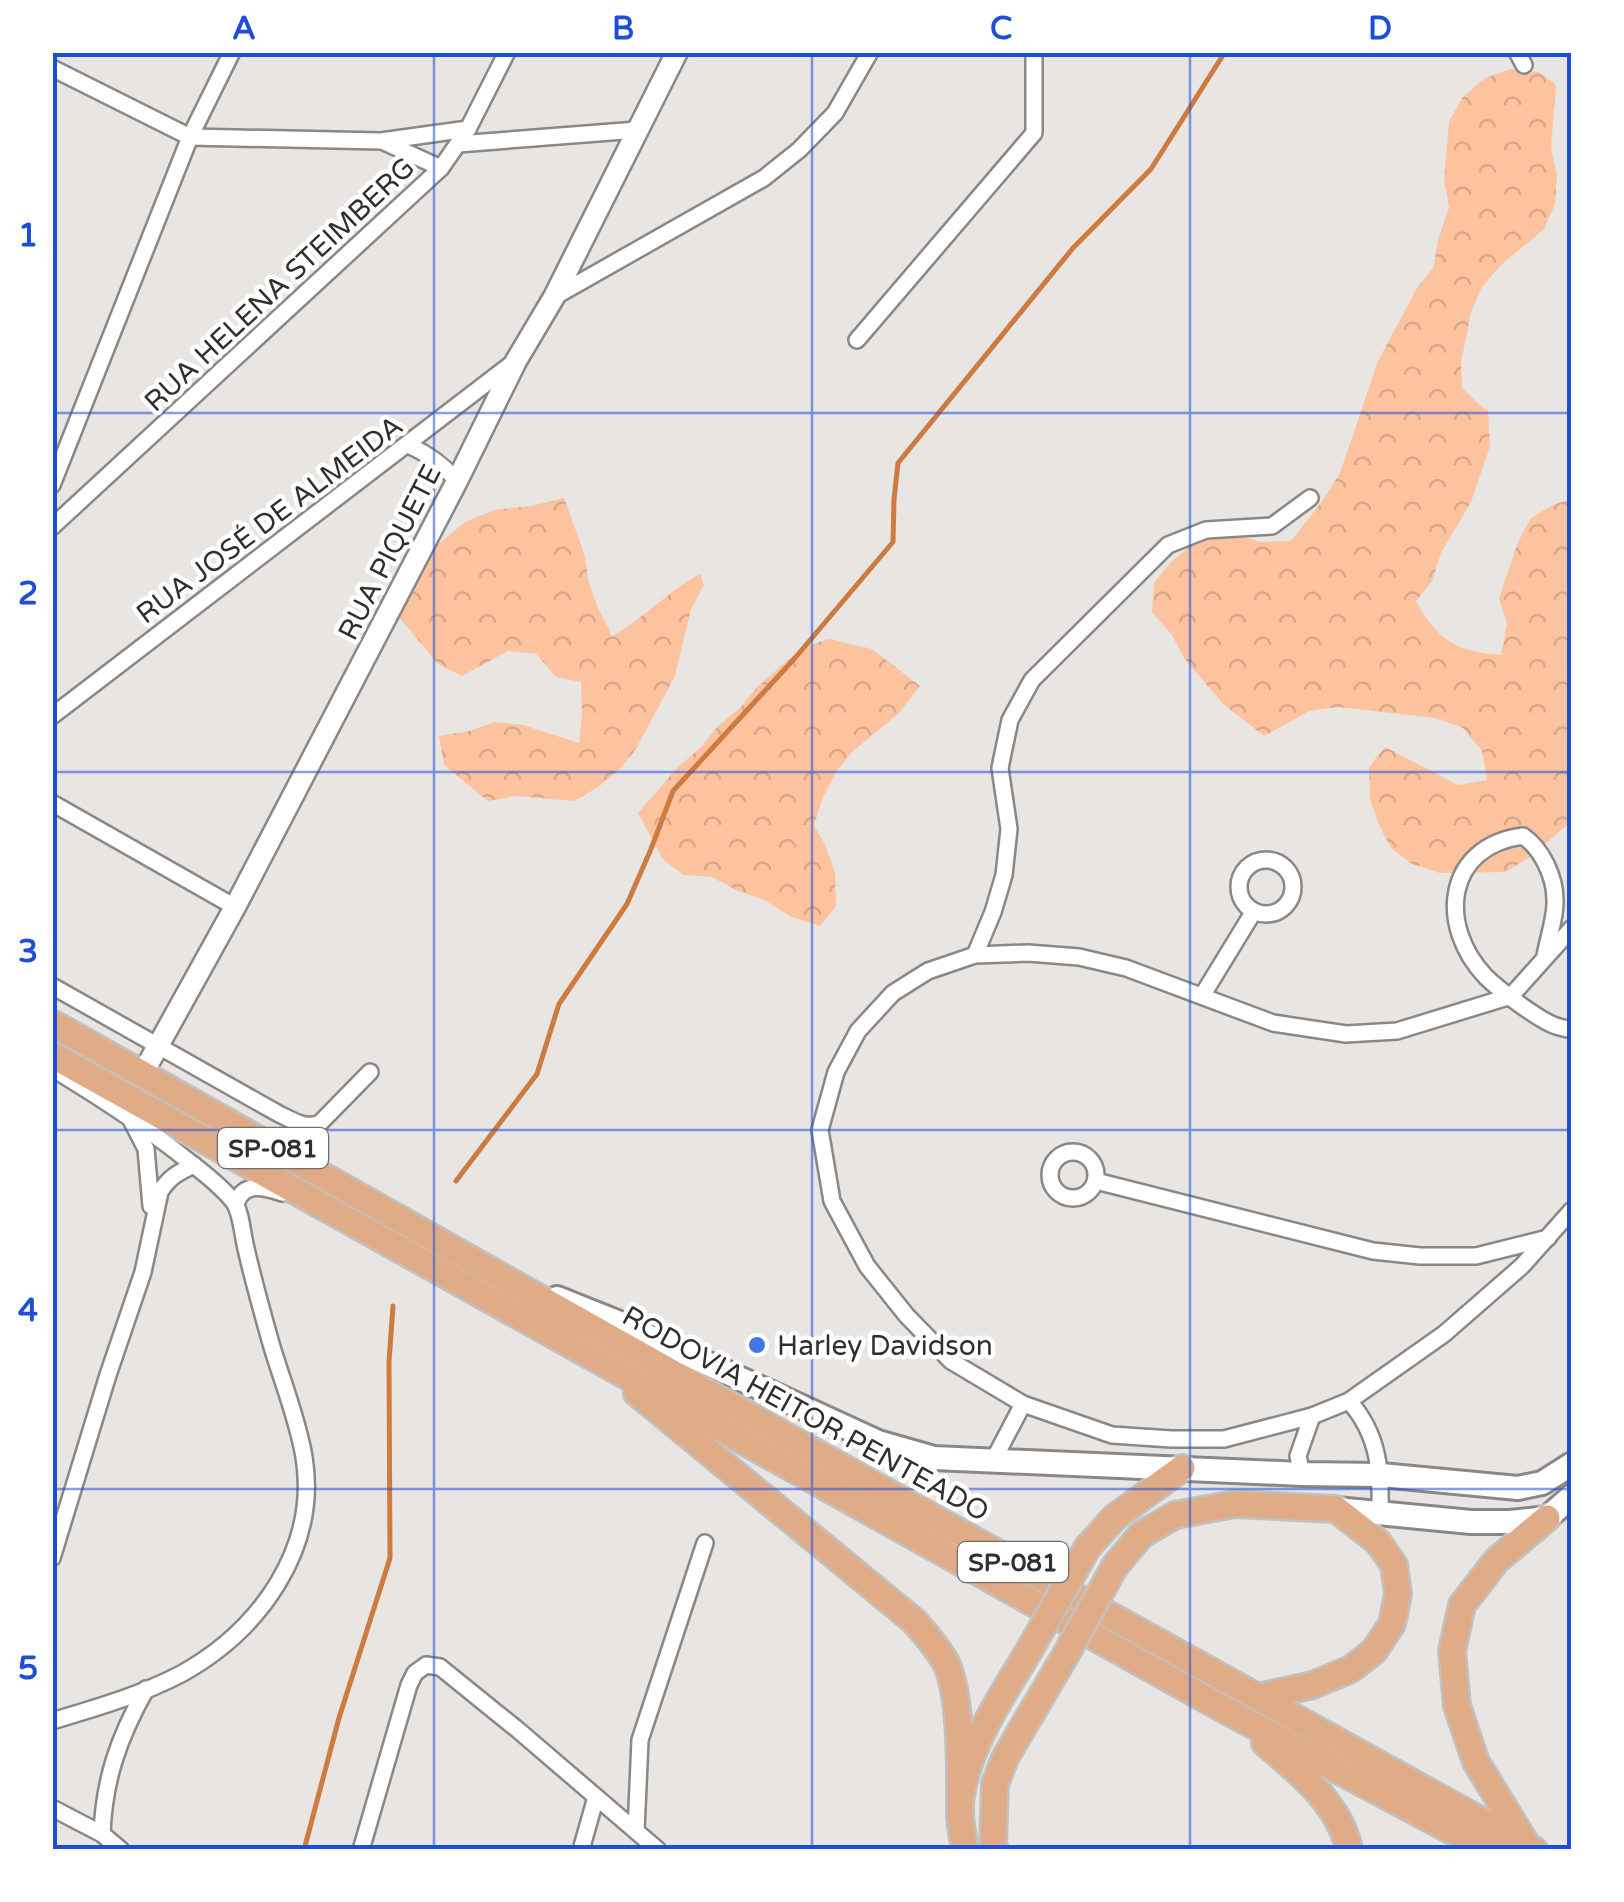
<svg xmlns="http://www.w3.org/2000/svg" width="1624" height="1902" font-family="'Varela Round',sans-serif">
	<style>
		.forest { fill: url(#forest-crowns) }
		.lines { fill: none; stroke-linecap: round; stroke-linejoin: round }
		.stream { stroke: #ce7b41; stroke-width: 5 }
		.minor-casing { stroke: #8a8886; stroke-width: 20 }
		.tertiary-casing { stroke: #8a8886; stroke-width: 25 }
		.secondary-casing { stroke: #8a8886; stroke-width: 28 }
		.primary-casing { stroke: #c1c1c0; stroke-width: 30 }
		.minor { stroke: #fff; stroke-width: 15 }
		.tertiary { stroke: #fff; stroke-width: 20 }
		.secondary { stroke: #fff; stroke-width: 22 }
		.primary { stroke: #e0ac87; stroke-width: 25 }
		.primary-bridge-casing { stroke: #c1c1c0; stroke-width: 30; stroke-linecap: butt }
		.primary-bridge { stroke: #e0ac87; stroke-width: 25 }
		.grid { fill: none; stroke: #1d4ed8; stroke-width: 2.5; stroke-opacity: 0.55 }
		.poi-dot { fill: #4377e8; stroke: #fff; stroke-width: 4 }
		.labels { text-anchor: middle; stroke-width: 9; stroke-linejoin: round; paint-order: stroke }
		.shield { fill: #fff; stroke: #6e6d6d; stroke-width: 2.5 }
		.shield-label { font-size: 25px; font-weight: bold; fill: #302f2e }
		.street-label { font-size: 28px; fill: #302f2e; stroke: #fff }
		.poi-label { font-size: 28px; fill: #302f2e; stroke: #fff; text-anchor: start }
		.neatline { fill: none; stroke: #1d4ed8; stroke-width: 4 }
		.grid-label { font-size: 32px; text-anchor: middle; font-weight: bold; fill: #1d4ed8 }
	</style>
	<defs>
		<pattern id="forest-crowns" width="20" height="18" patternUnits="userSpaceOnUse" patternTransform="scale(2.5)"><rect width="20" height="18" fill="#fdc39f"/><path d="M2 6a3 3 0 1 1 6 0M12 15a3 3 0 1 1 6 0" fill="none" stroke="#d9a889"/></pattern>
	</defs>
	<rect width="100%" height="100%" fill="#e8e5e3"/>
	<g class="forest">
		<path d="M1511,69L1539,72L1556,85L1551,148L1557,175L1555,204L1544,229L1501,265L1482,287L1471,312L1461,363L1462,388L1483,408L1488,409L1490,446L1471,502L1441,553L1432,581L1416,601C1437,640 1457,652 1501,655L1507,624L1499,598L1518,542L1531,518L1553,505L1571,499V822L1527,859L1505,872L1440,873L1412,864L1391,848L1379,825L1370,799L1369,767L1385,747L1458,785L1487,780L1482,751L1463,728L1435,718L1338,707L1309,711L1264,736L1223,704L1184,658L1172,635L1152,612L1154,583L1170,563L1194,543L1231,532L1259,542L1291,541L1323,500L1340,473L1378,361L1417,288L1433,268L1439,236L1449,208L1444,179L1449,122L1462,98L1485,78Z"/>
		<path d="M564,498L584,553L589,583L598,608L610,631L611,637C644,618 668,591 700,574L704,585L691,609L675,676L636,749L620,769L597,788L574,801L517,796L488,801L444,765L439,736L469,731L495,722L523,725L579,743L582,715L581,682L556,677L536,654L508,651L462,676L438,664L399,617L398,585L418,561L465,522L494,510L531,506Z"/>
		<path d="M829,639L872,649L920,686L899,713L852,752L836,772L823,797L814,825L826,847L835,873L836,906L820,926L792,917L764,900L736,890L712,877L683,875L663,859L638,813L678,767L701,747L717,727L741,707L757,687L803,647Z"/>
	</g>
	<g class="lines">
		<g class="stream">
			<path d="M456,1181L537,1074L559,1004L627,904L651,849L673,791L795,658L893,542L894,499L898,463L1073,248L1151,169L1225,52"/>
			<path d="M304,1850L339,1718L390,1558L389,1362L393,1306"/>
		</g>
		<g class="minor-casing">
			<g id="minor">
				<path d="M1517,52L1524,65"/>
				<path d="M52,68L190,137L381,141L468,129"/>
				<path d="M384,142L441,168"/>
				<path d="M458,144L637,130"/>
				<path d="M554,297L764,178L799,150L835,113L870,52"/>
				<path d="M857,340L1034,133V52"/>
				<path d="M408,445C428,454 442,464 457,481"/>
				<path d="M52,485L190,137L232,52"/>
				<path d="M52,527L441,168L468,129L507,52"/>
				<path d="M52,716L514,362"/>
				<path d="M52,803L235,907"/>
				<circle cx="1266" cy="887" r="27"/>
				<path d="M1572,928L1511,996L1397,1031L1346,1034L1273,1023L1126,968L1079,957L1028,953L975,955L928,971L893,993L858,1031L836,1072L820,1130L832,1201L867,1266L907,1316L951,1361L1023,1404L1112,1435L1171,1439H1224L1312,1416L1349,1401L1444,1334L1522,1266L1572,1210"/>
				<path d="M975,955L993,912L1004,875L1009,829L1000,768L1010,720L1032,680L1168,545L1206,530L1272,526L1310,498"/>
				<path d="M1545,956C1548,938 1556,917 1555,900C1555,877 1542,849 1523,836C1445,846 1437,926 1486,977C1499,990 1533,1015 1549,1023C1556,1027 1564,1028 1572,1030"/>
				<path d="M52,986L279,1114C292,1120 306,1130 320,1123L370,1072"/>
				<path d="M1202,996L1254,911"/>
				<path d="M130,1118L146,1149L151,1206"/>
				<circle cx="1073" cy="1175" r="23"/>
				<path d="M1096,1181L1373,1251L1420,1256H1476L1548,1238"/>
				<path d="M236,1204C243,1181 264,1187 282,1193"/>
				<path d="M1349,1401C1379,1435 1381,1470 1380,1513"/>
				<path d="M993,1461L1023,1404"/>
				<path d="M1302,1474L1298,1456L1312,1416"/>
				<path d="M52,1558L108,1375L143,1272L160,1192C169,1177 179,1172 194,1165"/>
				<path d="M52,1721C95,1708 141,1695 181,1674C259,1631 319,1549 304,1457C297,1416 281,1379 270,1340C261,1308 252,1276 245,1244C242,1231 241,1211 233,1201C220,1185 203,1172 187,1160C145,1126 101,1098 55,1070"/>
				<path d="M52,1808L102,1834L121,1850"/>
				<path d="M636,1831L640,1740L705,1543"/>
				<path d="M102,1834C104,1779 119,1737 146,1689"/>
				<path d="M361,1850L409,1685L415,1673L426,1665L440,1667L518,1730L658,1850"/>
				<path d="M581,1850L596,1797"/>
			</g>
		</g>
		<g class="tertiary-casing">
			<path id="tertiary" d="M143,1073L235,907L457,481L516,361L554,297L677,52"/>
		</g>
		<g class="secondary-casing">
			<g id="secondary">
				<path d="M557,1298L617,1322L878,1442L934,1458L1302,1474L1381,1475L1518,1488L1542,1483L1572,1464"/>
				<path d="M1336,1509L1471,1522H1510L1547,1518L1572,1496"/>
			</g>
		</g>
		<g class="primary-casing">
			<g id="primary">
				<path d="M52,1023L699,1388L1534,1850"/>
				<path d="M52,1055L1227,1711L1488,1850"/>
				<path d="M637,1393L914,1621C926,1635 939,1649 947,1665C961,1699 960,1760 960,1798"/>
				<path d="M1087,1548L1115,1517L1182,1468"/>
				<path d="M1115,1566L1141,1535L1175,1515L1235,1504L1336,1509L1378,1542L1394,1565L1398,1594L1392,1624L1374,1651L1351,1669L1313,1685L1258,1697"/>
				<path d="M1265,1743C1298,1771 1341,1805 1349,1850"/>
				<path d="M1525,1842L1476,1762L1457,1706L1452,1651L1462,1605L1497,1560L1547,1518"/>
				<path d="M965,1850C962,1832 958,1814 961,1796C969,1740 1007,1689 1034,1642"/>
				<path d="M995,1850L993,1844L995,1784L1005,1758L1065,1656"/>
			</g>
		</g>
		<use href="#minor" class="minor"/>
		<use href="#tertiary" class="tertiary"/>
		<use href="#secondary" class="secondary"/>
		<use href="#primary" class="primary"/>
		<g class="primary-bridge-casing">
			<g id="primary-bridge">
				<path d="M1034,1642L1087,1548"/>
				<path d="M1065,1656L1115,1566"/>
			</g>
		</g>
		<use href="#primary-bridge" class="primary-bridge"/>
	</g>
	<path class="grid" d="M434,52V1850M812,52V1850M1190,52V1850M52,413H1572M52,772H1572M52,1130H1572M52,1489H1572"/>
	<circle class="poi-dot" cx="757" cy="1345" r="10"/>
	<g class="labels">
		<g class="shield">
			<rect x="218" y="1128" width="110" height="40" rx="8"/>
			<rect x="958" y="1542" width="110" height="40" rx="8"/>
		</g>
		<g class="shield-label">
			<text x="273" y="1157">SP-081</text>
			<text x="1013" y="1571">SP-081</text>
		</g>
		<g class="street-label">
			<text transform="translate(279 284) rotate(-43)" y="10">RUA HELENA STEIMBERG</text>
			<text transform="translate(269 519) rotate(-37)" y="10">RUA JOSÉ DE ALMEIDA</text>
			<text transform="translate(389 552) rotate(-63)" y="10">RUA PIQUETE</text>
			<text transform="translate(806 1413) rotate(29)" y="10">RODOVIA HEITOR PENTEADO</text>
		</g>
		<g class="poi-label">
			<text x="777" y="1355">Harley Davidson</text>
		</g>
	</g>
	<rect width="1624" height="1902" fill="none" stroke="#ffffff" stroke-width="110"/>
	<rect x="55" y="55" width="1514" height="1792" class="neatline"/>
	<g class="grid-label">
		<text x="244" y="39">A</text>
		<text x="623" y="39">B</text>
		<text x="1001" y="39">C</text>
		<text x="1380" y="39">D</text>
		<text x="28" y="246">1</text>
		<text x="28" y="604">2</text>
		<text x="28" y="962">3</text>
		<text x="28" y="1321">4</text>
		<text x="28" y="1679">5</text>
	</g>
</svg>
